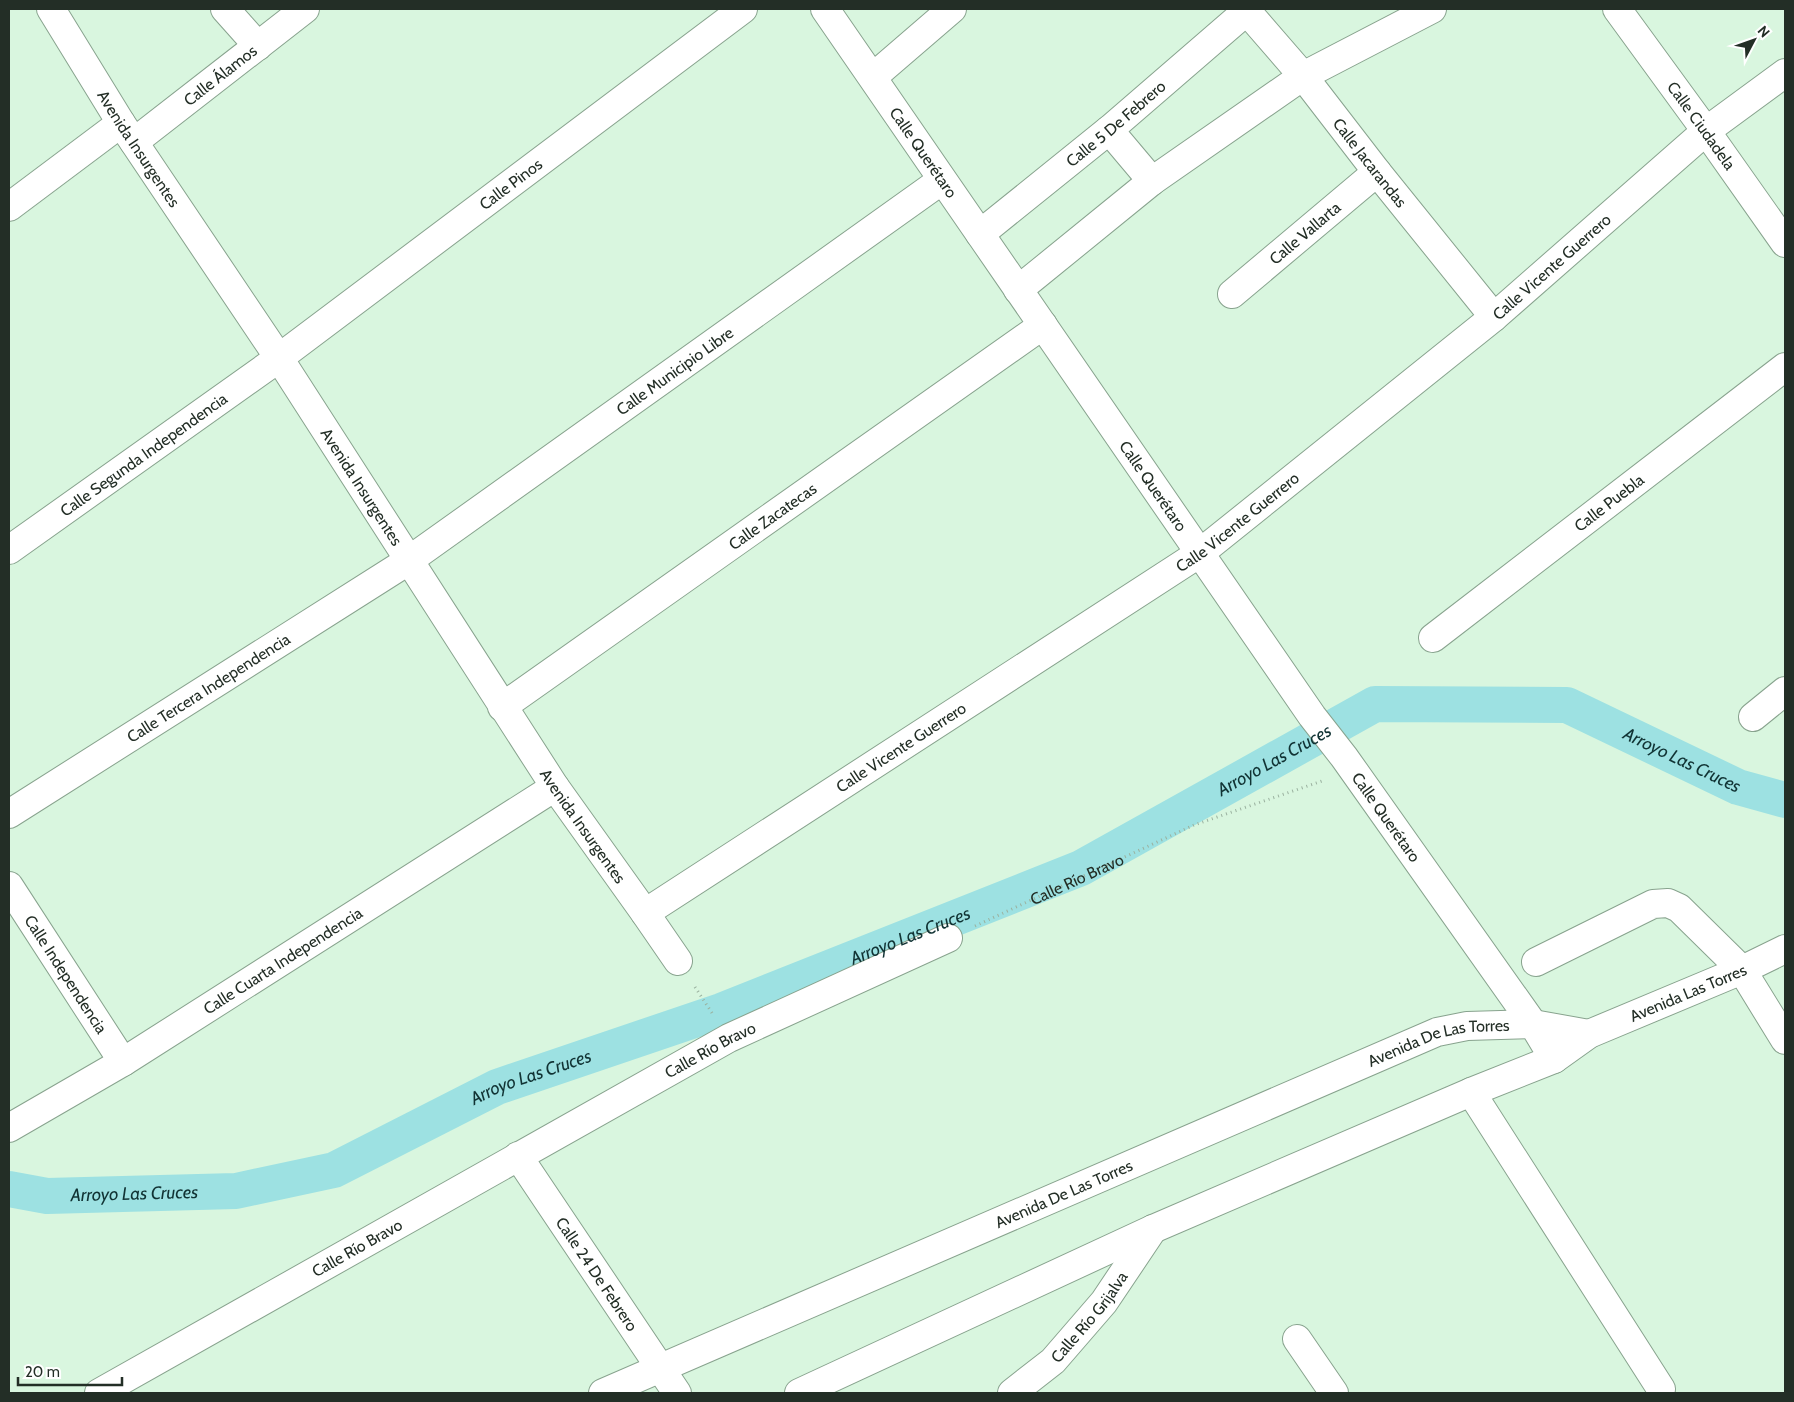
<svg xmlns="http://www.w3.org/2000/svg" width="1794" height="1402" font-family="Cabin,sans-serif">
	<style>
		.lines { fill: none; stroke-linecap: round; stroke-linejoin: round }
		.canal { stroke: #9de1e2; stroke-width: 36 }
		.minor-casing { stroke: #88a38e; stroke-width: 30 }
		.major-casing { stroke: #88a38e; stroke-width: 30 }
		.path { stroke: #9ab19f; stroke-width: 3; stroke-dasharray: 1 4; stroke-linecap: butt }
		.minor { stroke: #fff; stroke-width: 28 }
		.major { stroke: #fff; stroke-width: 28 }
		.labels { text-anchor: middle; stroke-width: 4; stroke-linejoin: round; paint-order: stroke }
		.street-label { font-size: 16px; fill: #232e26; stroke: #fff }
		.water-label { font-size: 18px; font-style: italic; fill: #113334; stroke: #fff }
	</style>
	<rect width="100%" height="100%" fill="#d9f6df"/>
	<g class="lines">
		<path class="canal" id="s1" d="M9,1189L47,1196L236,1191L334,1170L497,1087L721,1011L1081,868L1375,704L1567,705L1738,787L1785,800"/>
		<g class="minor-casing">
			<g id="minor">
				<path id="s3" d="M51,9L121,123L279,358L555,787L645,913L678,961"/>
				<path d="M225,9L258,46"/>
				<path id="s4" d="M825,9L1312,716L1344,757L1533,1024L1554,1059"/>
				<path id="s5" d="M1245,9L1303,76L1377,172L1494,317"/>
				<path id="s6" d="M1617,9L1706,131L1785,243"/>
				<path d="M873,77L952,9"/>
				<path d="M1109,130L1152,181"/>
				<path id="s7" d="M134,142L305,9"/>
				<path d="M9,207L121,123"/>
				<path id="s8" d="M980,234L1109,130L1249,9"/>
				<path d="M1018,290L1152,181L1303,76L1432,9"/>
				<path id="s9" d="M1232,294L1377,172"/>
				<path id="s10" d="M9,550L279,358L743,9"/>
				<path id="s11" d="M1433,638L1785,367"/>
				<path id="s12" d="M502,707L1043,325"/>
				<path d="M1753,717L1785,691"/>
				<path id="s13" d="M9,814L408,561L942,180"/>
				<path id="s14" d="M9,886L123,1062"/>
				<path id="s15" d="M645,913L1200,553L1494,317L1706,131L1785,73"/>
				<path d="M1536,962L1653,904L1668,903L1679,908L1742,970L1785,1040"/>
				<path d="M1471,1092L1661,1389"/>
				<path id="s16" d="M9,1128L123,1062L555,787"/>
				<path id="s17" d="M518,1156L677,1393"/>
				<path d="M1297,1339L1334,1393"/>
				<path id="s18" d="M99,1393L729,1038L948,938"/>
				<path id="s19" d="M1012,1393L1053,1361L1104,1302L1153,1229"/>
			</g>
		</g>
		<g class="major-casing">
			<g id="major">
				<path id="s20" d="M603,1393L1437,1032L1467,1026L1533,1024L1589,1034"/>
				<path id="s21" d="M799,1393L1153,1229L1471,1092L1554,1059L1589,1034L1742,970L1785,949"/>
			</g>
		</g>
		<g class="path">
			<path id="s2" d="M975,926L1194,825L1322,781"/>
			<path d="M695,987L712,1013"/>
		</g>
		<use href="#minor" class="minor"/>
		<use href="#major" class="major"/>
	</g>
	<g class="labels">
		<g class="street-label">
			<text dy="6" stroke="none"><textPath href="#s7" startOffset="109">Calle Álamos</textPath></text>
			<text dy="6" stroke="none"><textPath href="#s8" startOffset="175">Calle 5 De Febrero</textPath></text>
			<text dy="6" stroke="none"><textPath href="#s6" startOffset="144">Calle Ciudadela</textPath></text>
			<text dy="6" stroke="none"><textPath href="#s3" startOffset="165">Avenida Insurgentes</textPath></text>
			<text dy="6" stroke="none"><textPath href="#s4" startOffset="174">Calle Querétaro</textPath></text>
			<text dy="6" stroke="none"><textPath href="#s5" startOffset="198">Calle Jacarandas</textPath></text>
			<text dy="6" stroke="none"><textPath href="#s10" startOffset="621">Calle Pinos</textPath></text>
			<text dy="6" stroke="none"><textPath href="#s9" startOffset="95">Calle Vallarta</textPath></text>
			<text dy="6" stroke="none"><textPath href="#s15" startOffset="1115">Calle Vicente Guerrero</textPath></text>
			<text dy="6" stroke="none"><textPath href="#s13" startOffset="800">Calle Municipio Libre</textPath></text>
			<text dy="6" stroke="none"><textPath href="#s10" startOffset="165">Calle Segunda Independencia</textPath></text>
			<text dy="6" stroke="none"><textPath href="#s4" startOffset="579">Calle Querétaro</textPath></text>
			<text dy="6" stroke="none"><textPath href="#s3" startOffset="570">Avenida Insurgentes</textPath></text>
			<text dy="6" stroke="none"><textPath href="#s11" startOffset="222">Calle Puebla</textPath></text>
			<text dy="6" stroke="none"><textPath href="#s12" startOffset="331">Calle Zacatecas</textPath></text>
			<text dy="6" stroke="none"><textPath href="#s15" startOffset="710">Calle Vicente Guerrero</textPath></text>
			<text dy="6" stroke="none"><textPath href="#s13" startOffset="236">Calle Tercera Independencia</textPath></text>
			<text dy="6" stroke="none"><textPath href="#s15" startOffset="305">Calle Vicente Guerrero</textPath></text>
			<text dy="6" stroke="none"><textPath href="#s4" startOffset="984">Calle Querétaro</textPath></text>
			<text dy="6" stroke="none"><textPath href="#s3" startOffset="975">Avenida Insurgentes</textPath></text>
			<text dy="6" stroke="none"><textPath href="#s2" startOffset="112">Calle Río Bravo</textPath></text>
			<text dy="6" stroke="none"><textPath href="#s16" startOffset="321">Calle Cuarta Independencia</textPath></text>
			<text dy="6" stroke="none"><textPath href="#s14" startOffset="105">Calle Independencia</textPath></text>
			<text dy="6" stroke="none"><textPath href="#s21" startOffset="976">Avenida Las Torres</textPath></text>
			<text dy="6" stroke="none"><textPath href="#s20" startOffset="908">Avenida De Las Torres</textPath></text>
			<text dy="6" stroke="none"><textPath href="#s18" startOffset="701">Calle Río Bravo</textPath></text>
			<text dy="6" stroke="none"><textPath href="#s20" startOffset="502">Avenida De Las Torres</textPath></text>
			<text dy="6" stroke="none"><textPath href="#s18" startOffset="296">Calle Río Bravo</textPath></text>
			<text dy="6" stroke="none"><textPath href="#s17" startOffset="142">Calle 24 De Febrero</textPath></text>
			<text dy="6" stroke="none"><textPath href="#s19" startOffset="109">Calle Río Grijalva</textPath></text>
		</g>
		<g class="water-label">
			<text dy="6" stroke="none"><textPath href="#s1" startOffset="1791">Arroyo Las Cruces</textPath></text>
			<text dy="6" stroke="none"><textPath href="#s1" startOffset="1356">Arroyo Las Cruces</textPath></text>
			<text dy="6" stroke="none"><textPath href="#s1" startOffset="951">Arroyo Las Cruces</textPath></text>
			<text dy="6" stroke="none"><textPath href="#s1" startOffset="546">Arroyo Las Cruces</textPath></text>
			<text dy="6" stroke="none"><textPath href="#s1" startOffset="126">Arroyo Las Cruces</textPath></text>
		</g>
	</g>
	<rect width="1794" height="1402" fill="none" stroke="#232e26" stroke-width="20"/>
	<g transform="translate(1754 40) rotate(49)" stroke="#ffffff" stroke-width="4" paint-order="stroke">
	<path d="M0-4L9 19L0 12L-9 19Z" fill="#232e26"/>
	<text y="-8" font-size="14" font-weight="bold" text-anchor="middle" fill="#232e26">N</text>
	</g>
	<path d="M18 1377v8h104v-8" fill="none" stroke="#232e26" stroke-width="2.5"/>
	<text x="25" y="1377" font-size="15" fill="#232e26" stroke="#ffffff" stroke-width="4" paint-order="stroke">20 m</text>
</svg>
